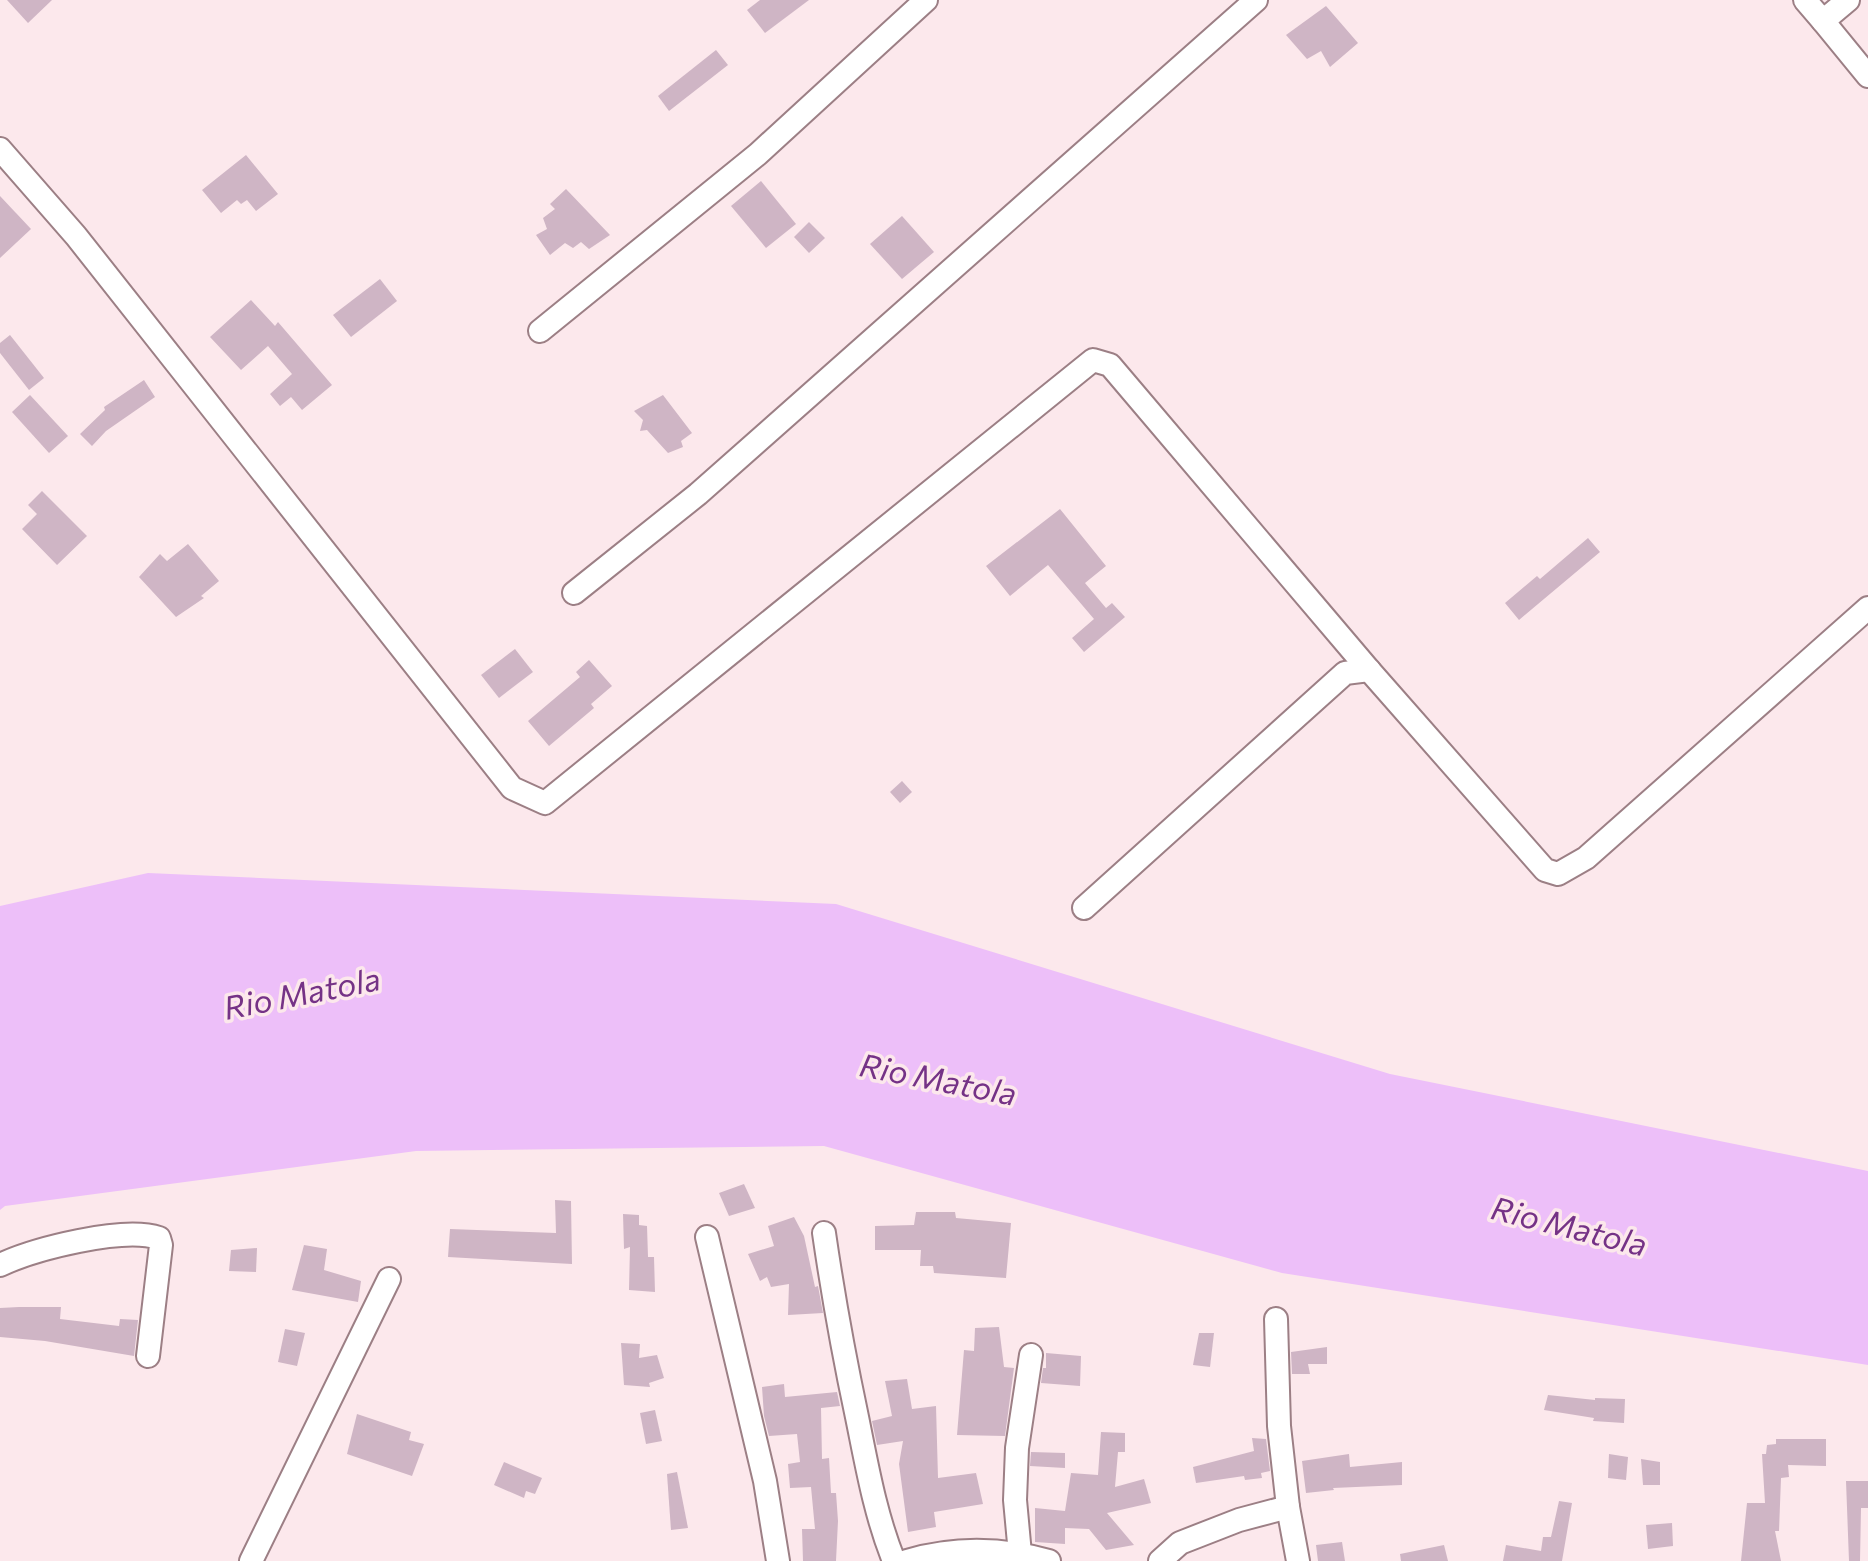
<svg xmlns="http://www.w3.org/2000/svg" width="1868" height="1561" font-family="Commissioner,sans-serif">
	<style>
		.water { fill: #edbff9 }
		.building { fill: #cfb5c5 }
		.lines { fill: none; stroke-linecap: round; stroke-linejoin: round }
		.minor-casing { stroke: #9c7f85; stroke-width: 26 }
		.minor { stroke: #fff; stroke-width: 22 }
		.labels { text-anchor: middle; stroke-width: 7; stroke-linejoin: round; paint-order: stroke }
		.water-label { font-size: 32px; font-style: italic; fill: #753286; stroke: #fce8ec }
	</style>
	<rect width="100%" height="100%" fill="#fce8ec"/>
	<path class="water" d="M148,873L836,904L1390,1074L1868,1171V1365L1282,1273L824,1146L416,1151L5,1206L0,1210V906Z"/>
	<g class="building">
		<path d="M7,0H52L28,23Z"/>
		<path d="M760,0H809L765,33L747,10Z"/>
		<path d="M1326,6L1358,43L1330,67L1321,51L1307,59L1286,35Z"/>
		<path d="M716,50L728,65L669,111L658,96Z"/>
		<path d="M246,155L278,194L256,211L247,200L241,204L237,200L221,213L202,190Z"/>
		<path d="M761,181L796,224L766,248L731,206Z"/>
		<path d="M566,189L610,235L589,249L581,242L573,248L565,243L550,255L536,235L547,229L543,218L555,209L550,204Z"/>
		<path d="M0,196L31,229L0,258Z"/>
		<path d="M902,216L934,252L902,279L870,244Z"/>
		<path d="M809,222L825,238L809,253L794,237Z"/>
		<path d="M380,279L397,301L351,337L333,315Z"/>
		<path d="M251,300L275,326L278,322L332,385L302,410L291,397L280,406L270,394L292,374L268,346L241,370L210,337Z"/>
		<path d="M10,335L44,378L29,390L0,353V343Z"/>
		<path d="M144,380L155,397L106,431L92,446L80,434L105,410L104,407Z"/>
		<path d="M30,395L68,436L49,453L12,412Z"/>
		<path d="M663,395L692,433L681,441L683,447L668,453L647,430L640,431L643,420L634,411Z"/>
		<path d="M42,491L87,536L57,565L22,529L37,514L28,505Z"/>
		<path d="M1060,509L1106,566L1085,583L1106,608L1112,603L1125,617L1084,652L1072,638L1094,619L1048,565L1010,596L986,566Z"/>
		<path d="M1588,538L1600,552L1519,620L1505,603L1537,576L1540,579Z"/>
		<path d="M188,544L219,581L201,596L204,598L176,617L139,577L160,554L167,561Z"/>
		<path d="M515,649L533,672L499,698L481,675Z"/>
		<path d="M589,660L612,686L591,704L594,708L549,746L528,721L580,677L576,672Z"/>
		<path d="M902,781L912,792L900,803L890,792Z"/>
		<path d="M744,1184L755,1208L729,1216L719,1193Z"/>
		<path d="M555,1200L571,1201L572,1264L448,1257L450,1229L556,1233Z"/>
		<path d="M916,1212H955L956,1218L1011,1223L1006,1278L934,1273L933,1266H920L921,1250H875V1226L914,1225Z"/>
		<path d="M623,1214L639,1215V1225L647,1226L648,1257H654L655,1292L629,1290L630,1247L624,1249Z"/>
		<path d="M794,1217L804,1236L815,1287L818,1286L823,1313L788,1315L789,1284L771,1287L767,1277L760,1281L748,1254L774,1246L768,1226Z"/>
		<path d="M304,1245L327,1249L324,1270L361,1281L358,1302L292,1290Z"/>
		<path d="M257,1248L256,1272L229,1271L231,1250Z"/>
		<path d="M19,1307H61L60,1319L119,1326L120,1319L138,1320L134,1356L45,1341L0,1337V1308Z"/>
		<path d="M999,1327L1004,1367L1014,1368L1005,1436L957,1435L964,1350L974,1351L975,1328Z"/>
		<path d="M285,1329L305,1333L297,1366L278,1362Z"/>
		<path d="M1199,1333H1214L1210,1367L1193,1365Z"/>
		<path d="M621,1343L640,1344L639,1358L657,1355L664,1378L649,1383L650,1387L624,1385Z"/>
		<path d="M1327,1347V1364H1308L1310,1374H1292L1291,1352Z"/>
		<path d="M1046,1353L1081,1356L1080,1386L1041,1383L1043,1368H1046Z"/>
		<path d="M907,1379L912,1409L936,1406L938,1478L976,1473L983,1504L934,1512L936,1527L908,1532L899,1464L903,1441L877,1445L872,1421L892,1416L885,1381Z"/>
		<path d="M784,1384L785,1397L837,1392L840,1406L821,1408L822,1459L829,1458L831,1493H836L838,1521L836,1561H803L802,1529H815L811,1487L790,1488L788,1464L800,1462L797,1434L769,1436L764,1416L762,1387Z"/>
		<path d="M1548,1395L1595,1400V1398L1625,1399L1624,1423L1593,1421L1594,1418L1544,1410Z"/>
		<path d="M655,1410L662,1441L646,1444L640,1413Z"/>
		<path d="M357,1414L411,1432L409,1440L424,1444L412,1476L347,1454Z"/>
		<path d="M1101,1432L1125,1433V1452H1118L1115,1487L1144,1479L1151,1503L1107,1513L1134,1545L1106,1550L1089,1529L1065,1528V1544L1035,1542V1508L1065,1511L1071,1473L1098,1475Z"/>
		<path d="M1252,1438L1266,1439L1270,1471L1261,1473L1262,1478L1245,1480L1244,1476L1196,1483L1193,1467L1254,1451Z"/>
		<path d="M1776,1439H1826V1466L1788,1465L1789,1477L1781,1478L1779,1531H1775L1781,1561H1741L1747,1503H1765L1762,1454H1766L1767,1445L1776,1444Z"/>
		<path d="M1031,1452L1065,1453V1468L1030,1466Z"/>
		<path d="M1349,1454L1350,1467L1402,1462V1485L1333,1488L1334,1490L1306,1493L1302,1461Z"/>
		<path d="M1609,1454L1628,1457L1626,1480L1608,1478Z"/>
		<path d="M1641,1459L1660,1462V1485H1643Z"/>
		<path d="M504,1462L542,1478L535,1494L526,1491L524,1498L494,1485Z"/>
		<path d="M677,1472L688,1528L671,1530L667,1474Z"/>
		<path d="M1846,1481H1868V1508H1861L1860,1561H1849Z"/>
		<path d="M1559,1501L1572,1503L1562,1561H1503L1506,1545L1541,1551L1543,1537H1551Z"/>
		<path d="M1672,1523L1673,1546L1648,1549L1646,1525Z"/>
		<path d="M1342,1542L1345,1561H1318L1316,1545Z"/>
		<path d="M1444,1545L1448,1561H1401L1400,1554Z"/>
	</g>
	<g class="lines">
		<g class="minor-casing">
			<g id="minor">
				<path d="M1805,0L1823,21L1848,0"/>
				<path d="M1823,21L1868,76"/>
				<path d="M0,149L76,236L512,788L545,803L1093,360L1110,365L1369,670L1545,870L1558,874L1586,858L1868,608"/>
				<path d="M540,331L758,154L926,0"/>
				<path d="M574,593L698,494L1256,0"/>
				<path d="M1084,908L1345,673L1369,670"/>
				<path d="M824,1233C833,1295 844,1356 857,1417C867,1466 875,1514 894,1561"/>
				<path d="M707,1237L765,1481L778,1561"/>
				<path d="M0,1265C34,1249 123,1226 159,1238L161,1245L148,1356"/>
				<path d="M1276,1319L1279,1426L1288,1507L1298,1561"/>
				<path d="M1020,1554L1015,1500L1017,1448L1031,1355"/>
				<path d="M251,1561L389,1279"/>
				<path d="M907,1561C954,1547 1002,1548 1049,1561"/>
				<path d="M1160,1561L1180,1543L1239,1520L1288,1507"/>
			</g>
		</g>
		<use href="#minor" class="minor"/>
	</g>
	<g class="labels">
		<g class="water-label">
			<text transform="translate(302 994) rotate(-11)" y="11">Rio Matola</text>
			<text transform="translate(938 1080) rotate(11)" y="11">Rio Matola</text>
			<text transform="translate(1569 1227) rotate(14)" y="11">Rio Matola</text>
		</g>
	</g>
</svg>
